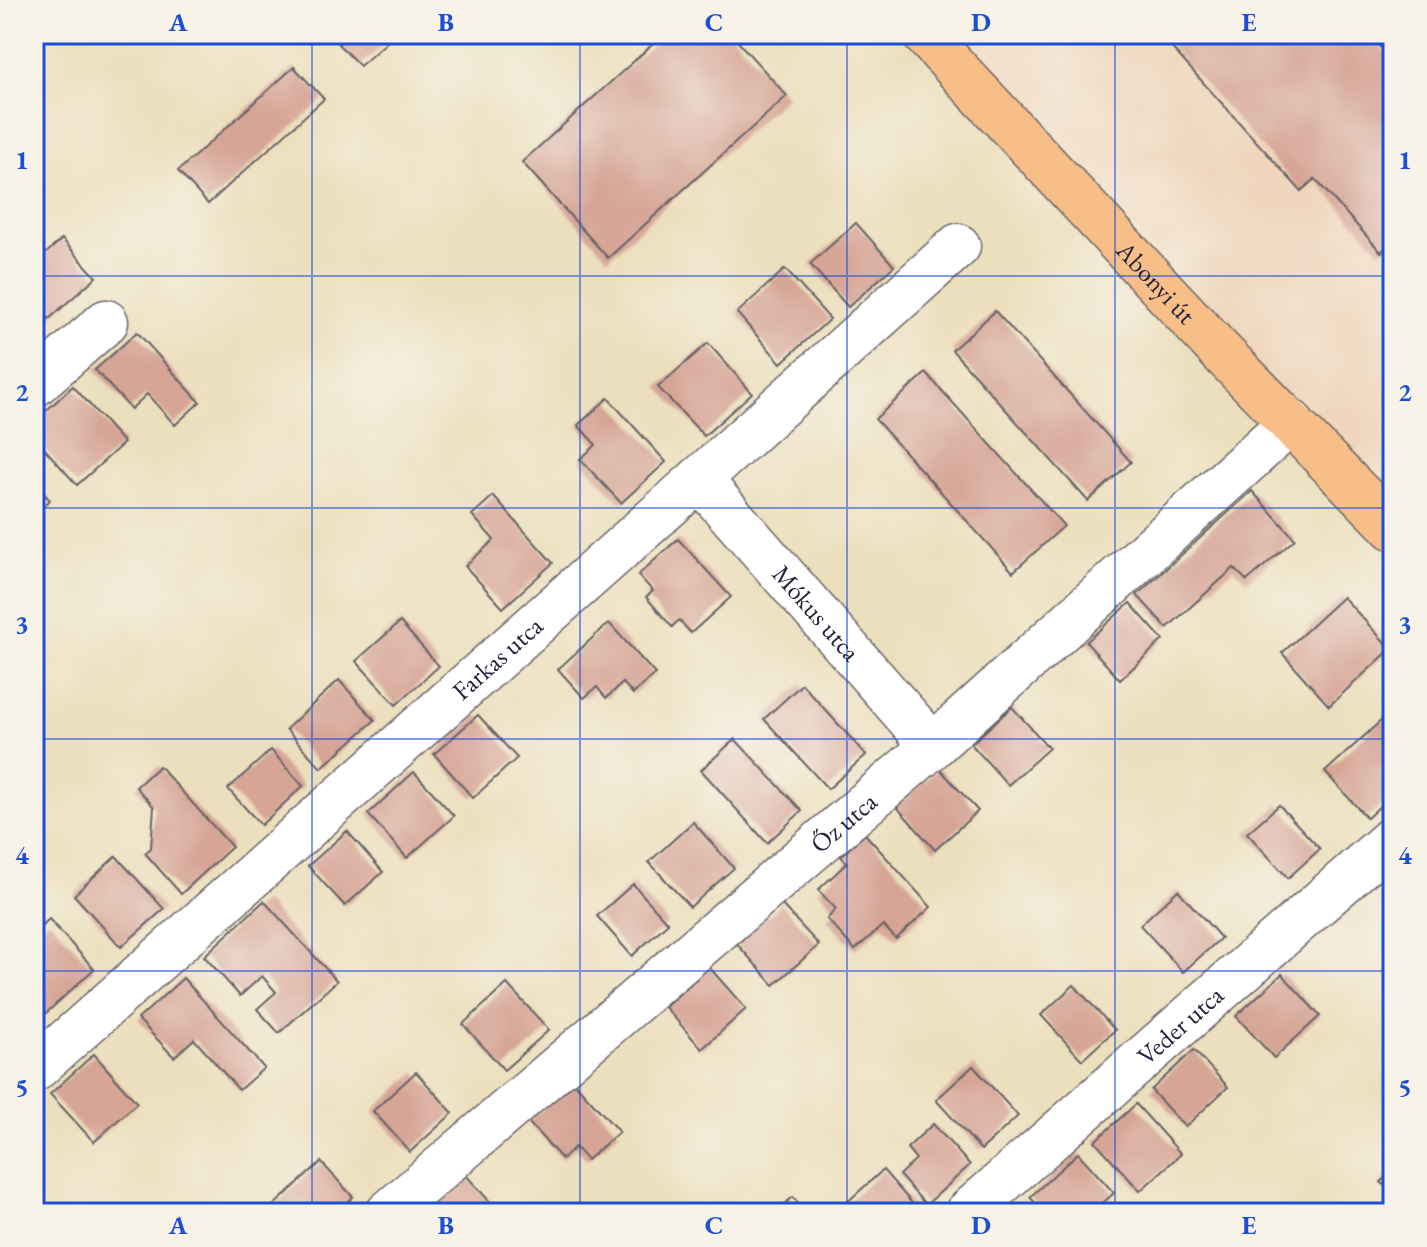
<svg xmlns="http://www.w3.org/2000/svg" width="1427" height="1247" font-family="'EB Garamond',serif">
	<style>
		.built { fill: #efd6bc }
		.building { fill: #d6a596 }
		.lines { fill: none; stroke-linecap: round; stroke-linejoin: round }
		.street-casing { stroke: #696468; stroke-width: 47 }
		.primary-casing { stroke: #696468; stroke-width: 47 }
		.street { stroke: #fff; stroke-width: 44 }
		.primary { stroke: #f7be88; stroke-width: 44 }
		.grid { fill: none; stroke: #1d4ed8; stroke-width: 2; stroke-opacity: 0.55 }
		.labels { text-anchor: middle; stroke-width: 7; stroke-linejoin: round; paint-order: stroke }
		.street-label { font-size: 26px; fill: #22223b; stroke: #f7f3e8 }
		.neatline { fill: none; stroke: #1d4ed8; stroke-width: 3 }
		.grid-label { font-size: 26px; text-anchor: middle; font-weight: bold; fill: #1d4ed8 }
	</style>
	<rect width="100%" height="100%" fill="#f7f3e8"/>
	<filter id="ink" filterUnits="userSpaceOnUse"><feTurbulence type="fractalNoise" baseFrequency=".0125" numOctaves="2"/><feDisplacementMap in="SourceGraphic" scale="16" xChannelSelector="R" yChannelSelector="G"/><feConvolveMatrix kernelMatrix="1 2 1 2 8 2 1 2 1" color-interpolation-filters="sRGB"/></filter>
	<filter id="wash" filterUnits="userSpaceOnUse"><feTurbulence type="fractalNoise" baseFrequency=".006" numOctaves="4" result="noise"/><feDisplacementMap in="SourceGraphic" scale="32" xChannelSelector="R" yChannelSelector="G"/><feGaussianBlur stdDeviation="1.8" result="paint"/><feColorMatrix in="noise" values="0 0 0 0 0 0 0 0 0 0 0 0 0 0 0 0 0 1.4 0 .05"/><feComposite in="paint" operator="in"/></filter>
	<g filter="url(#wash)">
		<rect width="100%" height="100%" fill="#ecdfbd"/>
		<path class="built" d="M961,34H1393V513Z"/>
		<g id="blocks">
			<g class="building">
				<path d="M349,34H379L387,42L360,66L338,44Z"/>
				<path d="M664,34H731L787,96L608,258L522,162Z"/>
				<path d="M1185,34H1368L1393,61V241L1381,252L1315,179L1301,191L1171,47Z"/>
				<path d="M294,67L324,99L208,204L178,171Z"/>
				<path d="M856,223L894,266L848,307L810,264Z"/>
				<path d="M62,239L96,277L49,319L34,303V264Z"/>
				<path d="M785,269L830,319L781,363L737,313Z"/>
				<path d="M995,311L1131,462L1088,501L952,350Z"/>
				<path d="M137,332L200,402L175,425L147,394L131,409L95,370Z"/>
				<path d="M708,343L752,393L704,436L658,387Z"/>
				<path d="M926,373L1064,526L1013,572L875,419Z"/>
				<path d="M73,386L124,443L77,485L34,437V422Z"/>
				<path d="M608,398L666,462L621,503L580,459L596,445L578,425Z"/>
				<path d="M34,483L50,500L34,515Z"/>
				<path d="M1252,491L1295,539L1247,581L1234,568L1167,628L1137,595Z"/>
				<path d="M493,496L553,563L503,608L465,566L494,540L472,515Z"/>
				<path d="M678,539L731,597L691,633L679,620L672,627L646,597L653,591L638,575Z"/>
				<path d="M1343,597L1391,649L1329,706L1282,653Z"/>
				<path d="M1130,603L1163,640L1120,680L1086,642Z"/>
				<path d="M400,622L439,666L396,705L356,661Z"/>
				<path d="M609,623L655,674L633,694L623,683L606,698L597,687L584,698L558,669Z"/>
				<path d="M339,680L375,720L321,768L286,729Z"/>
				<path d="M802,684L866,755L828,789L764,719Z"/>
				<path d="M1012,707L1049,748L1008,785L971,744Z"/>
				<path d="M478,715L517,758L473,798L434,754Z"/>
				<path d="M1383,719L1393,730V794L1367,818L1325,772Z"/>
				<path d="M735,739L802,811L767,843L701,770Z"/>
				<path d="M271,750L303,786L261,825L228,789Z"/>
				<path d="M159,766L232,847L181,894L145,853L151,848L154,807L136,787Z"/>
				<path d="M939,768L978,811L935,850L896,806Z"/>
				<path d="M414,772L454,816L407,858L368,814Z"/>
				<path d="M1279,805L1320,849L1288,878L1247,833Z"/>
				<path d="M693,822L734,868L690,907L649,862Z"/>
				<path d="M347,831L383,872L345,906L308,866Z"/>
				<path d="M865,834L931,907L896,939L883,925L855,950L827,919L836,909L818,890L847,863L841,856Z"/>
				<path d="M116,856L164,909L121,947L74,895Z"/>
				<path d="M633,884L668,923L632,956L597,916Z"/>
				<path d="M1178,890L1221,938L1183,972L1140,925Z"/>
				<path d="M264,901L337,981L279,1033L257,1009L276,992L262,976L240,996L204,956Z"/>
				<path d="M781,904L819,945L774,985L737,944Z"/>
				<path d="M49,919L94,969L42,1017L34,1008V933Z"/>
				<path d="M709,967L746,1009L702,1049L665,1007Z"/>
				<path d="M1282,974L1320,1016L1274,1058L1236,1016Z"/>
				<path d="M183,978L264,1068L239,1090L194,1039L174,1057L138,1019Z"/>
				<path d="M507,984L549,1030L504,1070L463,1024Z"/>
				<path d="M1074,985L1115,1030L1082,1060L1041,1015Z"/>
				<path d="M1194,1050L1228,1087L1185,1127L1151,1090Z"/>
				<path d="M94,1054L137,1103L94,1142L50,1094Z"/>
				<path d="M973,1066L1018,1116L981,1150L936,1100Z"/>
				<path d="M416,1072L453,1113L410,1152L373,1111Z"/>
				<path d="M574,1082L619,1132L587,1160L575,1147L562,1159L528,1122Z"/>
				<path d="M1136,1104L1181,1154L1140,1191L1095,1141Z"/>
				<path d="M933,1124L970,1165L926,1205L899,1175L916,1159L907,1148Z"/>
				<path d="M1078,1153L1114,1193L1092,1213H1044L1030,1197Z"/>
				<path d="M321,1162L353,1197L336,1213H279L273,1206Z"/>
				<path d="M883,1170L918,1210L914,1213H835Z"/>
				<path d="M1393,1171V1195L1381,1182Z"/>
				<path d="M465,1174L500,1213H421Z"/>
				<path d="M793,1197L807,1213H774Z"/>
			</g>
		</g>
	</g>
	<g filter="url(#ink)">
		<use href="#blocks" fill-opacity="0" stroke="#696468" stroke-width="2"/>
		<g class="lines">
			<g class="street-casing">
				<g id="street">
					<path d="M34,385L106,322"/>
					<path id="s1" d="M699,479L933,746"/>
					<path id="s2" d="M34,1070L699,479L958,246"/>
					<path id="s3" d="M388,1213L933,746L1291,422"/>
					<path id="s4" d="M967,1213L1393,838"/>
				</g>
			</g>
			<g class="primary-casing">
				<g id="primary">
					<path id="s5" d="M924,34L1220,351L1393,528"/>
				</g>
			</g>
			<use href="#street" class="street"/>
			<use href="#primary" class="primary"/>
		</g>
	</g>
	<path class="grid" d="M312,34V1213M580,34V1213M847,34V1213M1115,34V1213M34,276H1393M34,508H1393M34,739H1393M34,971H1393"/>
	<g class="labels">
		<g class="street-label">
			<text dy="9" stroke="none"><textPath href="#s5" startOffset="340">Abonyi út</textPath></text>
			<text dy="9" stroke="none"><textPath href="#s1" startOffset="178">Mókus utca</textPath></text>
			<text dy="9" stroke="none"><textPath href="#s2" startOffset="620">Farkas utca</textPath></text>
			<text dy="9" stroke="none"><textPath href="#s3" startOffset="600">Őz utca</textPath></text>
			<text dy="9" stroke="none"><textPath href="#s4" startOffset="284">Veder utca</textPath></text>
		</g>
	</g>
	<rect width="1427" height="1247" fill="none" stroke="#f7f3e8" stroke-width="88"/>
	<rect x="44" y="44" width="1339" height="1159" class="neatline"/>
	<g class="grid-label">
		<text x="178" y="31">A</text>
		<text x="446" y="31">B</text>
		<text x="714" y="31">C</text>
		<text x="981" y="31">D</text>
		<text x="1249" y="31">E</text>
		<text x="22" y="169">1</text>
		<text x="1405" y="169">1</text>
		<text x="22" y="401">2</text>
		<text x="1405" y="401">2</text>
		<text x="22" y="633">3</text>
		<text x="1405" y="633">3</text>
		<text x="22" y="864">4</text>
		<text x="1405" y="864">4</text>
		<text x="22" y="1096">5</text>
		<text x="1405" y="1096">5</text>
		<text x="178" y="1234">A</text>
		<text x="446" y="1234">B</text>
		<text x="714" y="1234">C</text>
		<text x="981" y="1234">D</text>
		<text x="1249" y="1234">E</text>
	</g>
</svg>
